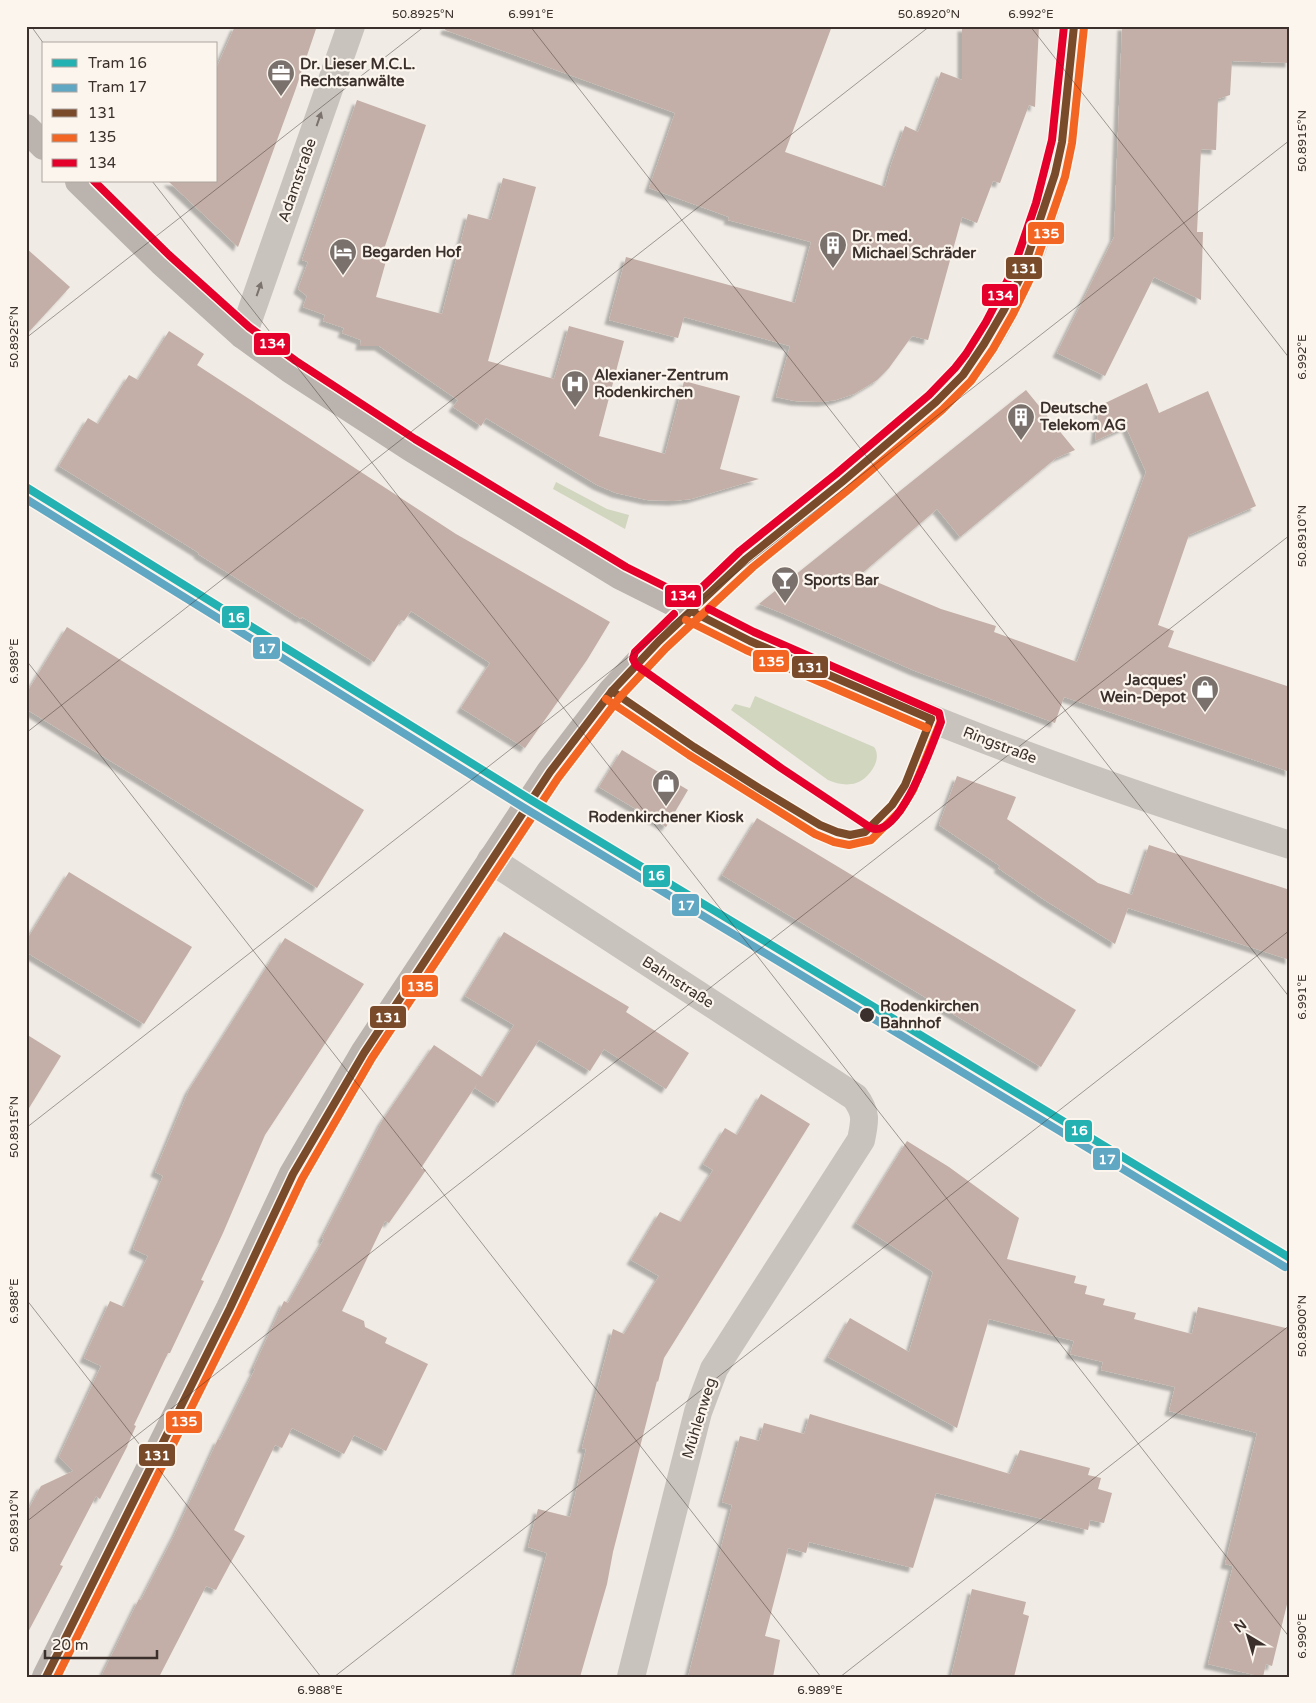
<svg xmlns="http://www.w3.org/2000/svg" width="1316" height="1703" font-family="'Varela Round',sans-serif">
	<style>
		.green { fill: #d1d6bf }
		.building { fill: #c3afa7; filter: url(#shadow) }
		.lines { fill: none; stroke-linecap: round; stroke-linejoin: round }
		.minor { stroke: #c9c3be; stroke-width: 28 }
		.tertiary { stroke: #c9c3be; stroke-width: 28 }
		.secondary { stroke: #bab3ae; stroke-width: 28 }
		.bus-1-casing { stroke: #fbf5ee; stroke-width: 11 }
		.bus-2-casing { stroke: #fbf5ee; stroke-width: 11 }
		.bus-3-casing { stroke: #fbf5ee; stroke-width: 11 }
		.bus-1 { stroke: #7a4b2a; stroke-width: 8 }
		.bus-2 { stroke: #f26522; stroke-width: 8 }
		.bus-3 { stroke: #e4002b; stroke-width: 8 }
		.tram-1-casing { stroke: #fbf5ee; stroke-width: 11 }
		.tram-2-casing { stroke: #fbf5ee; stroke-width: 11 }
		.tram-1 { stroke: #24b1b2; stroke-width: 8 }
		.tram-2 { stroke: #60a7c3; stroke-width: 8 }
		.oneway { fill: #7b726d }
		.ticks { fill: none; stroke: #3b302b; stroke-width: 1; stroke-opacity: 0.45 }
		.stop-dot { fill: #3b302b; stroke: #fbf5ee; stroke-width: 2 }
		.labels { text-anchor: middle; stroke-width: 4.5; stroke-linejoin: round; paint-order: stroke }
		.poi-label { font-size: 15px; font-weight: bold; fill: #3b302b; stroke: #fbf5ee; text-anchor: start }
		.street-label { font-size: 15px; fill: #3b302b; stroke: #fbf5ee }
		.stop-label { font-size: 15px; font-weight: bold; fill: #3b302b; stroke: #fbf5ee; text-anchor: start }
		.line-badge { stroke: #fbf5ee; stroke-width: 2 }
		.badge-label { font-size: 14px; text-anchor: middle; font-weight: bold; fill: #fff }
		.neatline { fill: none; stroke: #3b302b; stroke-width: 2 }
		.ticks-label { font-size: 12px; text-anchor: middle; fill: #3b302b }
	</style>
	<defs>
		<filter id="shadow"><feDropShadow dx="-4.5" dy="4.5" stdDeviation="1" flood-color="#0004"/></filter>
	</defs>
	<rect width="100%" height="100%" fill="#f0ebe5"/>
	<g class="green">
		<path d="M556,482L607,509L629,515L625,529L553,489Z"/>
		<path d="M755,696L874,747C883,759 869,779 856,783C847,786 837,784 828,780L731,710L735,704L750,708Z"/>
	</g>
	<g class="building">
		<path d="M235,26H317L295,91L238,247L168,181H216V69Z"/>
		<path d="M446,26H832L785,152L885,187L891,165L905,126L918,132L941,72L962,80V27L991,28V26H1039L1035,107L1029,105L1000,183L993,181L977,223L962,217L928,340L912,336L889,368L877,380L854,394L836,400L822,402L795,401L776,397L790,346L684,317L678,338L609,320L626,257L795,303L811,242L728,220L729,217L649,188L675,113L445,30Z"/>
		<path d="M1122,26H1290V63L1232,61L1230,95L1218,99L1216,150L1201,149L1197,232H1203L1201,300L1154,277L1105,376L1057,353L1114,237Z"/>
		<path d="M357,100L426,125L383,252L388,254L376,297L442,314L468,214L491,220L503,178L536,187L488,361L554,379L569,326L624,341L599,436L665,454L684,381L740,396L720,469L759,479L691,499L673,501L647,500L616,493L597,485L486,418L481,426L453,407L458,400L379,346H360L361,340L342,333L344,328L323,321L325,315L303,307L307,296L298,289L308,262L302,260Z"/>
		<path d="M26,248L70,287L26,335Z"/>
		<path d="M169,331L204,354L197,365L456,534L610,622L587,660L525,748L461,708L490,663L411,611L404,621L401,620L374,662L302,617L301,619L198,554L199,553L59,466L88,418L98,424L129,375L138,380Z"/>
		<path d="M1147,383L1159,413L1208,391L1256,506L1189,535L1158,625L1174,631L1168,647L1290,687V772L1064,697L1055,723L915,671L784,614L759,604L1026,390L1075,450L1056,458L960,537L937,509L860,575L941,609L996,626L994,632L1077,662L1146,472L1126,427L1095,441L1099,406Z"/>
		<path d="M67,627L364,810L317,888L26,709V694Z"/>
		<path d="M622,750L688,790L666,827L599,787Z"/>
		<path d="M957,776L1016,797L1007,819L1098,883L1132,895L1149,845L1290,890V960L1128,908L1115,944L1046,901L998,868L1000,866L939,825Z"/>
		<path d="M757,818L1076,1010L1041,1067L722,875Z"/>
		<path d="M69,872L192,947L144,1024L26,952V941Z"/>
		<path d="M504,932L629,1007L626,1012L689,1053L666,1089L604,1049L590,1071L539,1040L498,1103L475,1088L477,1084L421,1168L426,1170L389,1223L385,1221L342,1311L364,1321L365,1327L387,1338L385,1343L428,1364L386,1451L354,1435L344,1454L292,1428L282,1448L275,1445L234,1530L245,1536L216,1590L206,1586L159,1677H101L139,1599L141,1600L176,1532L218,1439L220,1440L255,1369H253L284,1301L288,1303L324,1239L322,1238L382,1121L434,1045L482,1077L514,1025L465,996Z"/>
		<path d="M285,938L364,984L265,1135L223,1233L201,1280L204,1281L170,1353H168L134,1425L136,1426L127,1446L128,1445L100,1499L96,1496L60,1565L63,1566L26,1636V1514L41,1486L73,1471L59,1457L101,1366L84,1358L110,1301L124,1307L148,1256L133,1249L163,1176L155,1172L189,1090Z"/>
		<path d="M26,1034L61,1056L26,1113Z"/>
		<path d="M761,1094L810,1124L664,1358L658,1382L657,1381L613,1552L607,1584L580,1677H514L547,1553L528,1547L538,1509L570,1517L586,1449L582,1448L613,1329L624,1334L659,1276L631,1260L660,1212L681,1222L713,1170L703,1164L725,1128L737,1135Z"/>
		<path d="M907,1141L949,1167L1019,1218L1007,1259L1076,1276L1074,1283L1087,1286L1085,1294L1105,1299L1103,1305L1136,1313L1134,1319L1192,1334L1198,1307L1290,1329V1592L1272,1666L1266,1664L1263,1677L1208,1664L1233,1566L1225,1564L1257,1433L1169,1411L1175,1387L1101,1370L1103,1362L1070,1354L1074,1341L989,1319L957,1428L828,1357L850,1318L909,1352L933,1272L856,1223Z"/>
		<path d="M810,1414L1010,1474L1020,1450L1090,1468L1088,1475L1101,1478L1098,1489L1112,1493L1104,1523L1090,1520L1088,1530L936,1493L913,1568L809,1542L806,1553L788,1548L765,1636L780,1640L773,1677H688L732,1505L722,1502L740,1436L759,1441L764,1423L804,1434Z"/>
		<path d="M972,1589L1026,1602L1023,1614L1029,1616L1014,1677H951Z"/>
	</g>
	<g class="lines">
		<g class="minor">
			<path d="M243,335L351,26"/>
			<path d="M491,860L855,1097C867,1113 865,1121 861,1140L714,1369L698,1412L631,1677"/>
		</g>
		<path class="tertiary" d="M1074,26C1069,65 1068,104 1061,143C1048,217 1012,319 962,376C936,406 904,430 875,455C833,490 788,523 746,560C727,576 709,594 691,611C883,708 1085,780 1290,845"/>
		<g class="secondary">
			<path d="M26,128L44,146"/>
			<path d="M46,1677L230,1308L293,1174L364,1053L550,772L612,691L643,658L691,611L621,576L410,447L290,369L243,335L162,262L79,181"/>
		</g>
		<g class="bus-1-casing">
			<g id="bus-1">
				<path d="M691,611L750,641L931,719"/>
				<path d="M612,691L694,747L762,790L820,825L837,832L850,835L865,832L892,805L905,785L931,719"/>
				<path d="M46,1677L230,1308L293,1174L364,1053L550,772L612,691L659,641L746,559L842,482L936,402L963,375L984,344L1004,310L1022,274L1055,174L1062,142L1074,26"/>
			</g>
		</g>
		<g class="bus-2-casing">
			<g id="bus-2">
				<path d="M686,620L746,650L927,728"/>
				<path d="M606,699L689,755L815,834L834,842L849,845L871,840L900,811L913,790L940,723"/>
				<path d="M57,1677L239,1312L302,1179L372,1058L558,778L620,697L666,648L753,567L848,490L942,410L971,381L993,349L1013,314L1031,277L1065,177L1072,143L1084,27"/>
			</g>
		</g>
		<g class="bus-3-casing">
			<g id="bus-3">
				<path d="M94,181L169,255L249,327L296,361L415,439L626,567L690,599L740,551L836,474L929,395L955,368L966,354L986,322L1013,270L1036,203L1052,140L1064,26"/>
				<path d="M674,614L635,652L633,659L636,665L781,768L871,828C900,840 933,742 941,722L939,713L754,632L709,609"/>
			</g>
		</g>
		<use href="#bus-1" class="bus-1"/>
		<use href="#bus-2" class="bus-2"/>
		<use href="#bus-3" class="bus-3"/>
		<g class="tram-1-casing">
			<path id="tram-1" d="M26,487L531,800L1290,1258"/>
		</g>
		<g class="tram-2-casing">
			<path id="tram-2" d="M26,499L526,809L1285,1267"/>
		</g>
		<use href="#tram-1" class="tram-1"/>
		<use href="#tram-2" class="tram-2"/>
	</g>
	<defs><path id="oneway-solid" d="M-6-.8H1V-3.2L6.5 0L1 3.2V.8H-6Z" transform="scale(1.25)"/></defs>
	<g class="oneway">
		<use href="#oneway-solid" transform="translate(319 119) rotate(-71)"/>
		<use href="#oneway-solid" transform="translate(259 289) rotate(-71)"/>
	</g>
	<path class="ticks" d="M31,26L44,44M530,26L1290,998M1030,26L1290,359M152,181L1290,1638M26,338L425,26M26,660L821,1677M26,733L930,26M26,1128L1290,140M26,1299L321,1677M26,1522L1290,535M334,1677L1290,930M840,1677L1290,1325"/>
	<defs>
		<g id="office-pin" transform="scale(1.4375)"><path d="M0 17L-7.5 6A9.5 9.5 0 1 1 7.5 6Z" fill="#7a716c" stroke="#fbf5ee"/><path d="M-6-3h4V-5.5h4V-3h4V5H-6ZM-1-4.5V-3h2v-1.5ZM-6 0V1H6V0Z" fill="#fff"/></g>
		<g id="building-pin" transform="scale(1.4375)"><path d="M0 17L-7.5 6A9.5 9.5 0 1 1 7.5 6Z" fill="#7a716c" stroke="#fbf5ee"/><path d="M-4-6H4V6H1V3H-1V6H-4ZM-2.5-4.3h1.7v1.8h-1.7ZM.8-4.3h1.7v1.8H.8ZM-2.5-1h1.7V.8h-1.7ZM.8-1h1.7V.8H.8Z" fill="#fff"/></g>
		<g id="hotel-pin" transform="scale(1.4375)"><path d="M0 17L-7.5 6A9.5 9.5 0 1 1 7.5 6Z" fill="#7a716c" stroke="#fbf5ee"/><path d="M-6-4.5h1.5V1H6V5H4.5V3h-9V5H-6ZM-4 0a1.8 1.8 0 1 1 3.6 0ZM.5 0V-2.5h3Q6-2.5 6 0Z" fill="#fff"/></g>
		<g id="hospital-pin" transform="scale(1.4375)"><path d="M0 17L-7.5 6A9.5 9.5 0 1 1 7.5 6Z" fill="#7a716c" stroke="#fbf5ee"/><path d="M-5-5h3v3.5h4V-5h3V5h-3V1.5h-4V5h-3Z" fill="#fff"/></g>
		<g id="bar-pin" transform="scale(1.4375)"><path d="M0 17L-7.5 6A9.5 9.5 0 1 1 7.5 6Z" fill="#7a716c" stroke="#fbf5ee"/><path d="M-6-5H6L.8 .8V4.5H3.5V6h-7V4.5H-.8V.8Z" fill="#fff"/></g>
		<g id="shop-pin" transform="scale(1.4375)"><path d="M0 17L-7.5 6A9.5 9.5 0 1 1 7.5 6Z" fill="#7a716c" stroke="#fbf5ee"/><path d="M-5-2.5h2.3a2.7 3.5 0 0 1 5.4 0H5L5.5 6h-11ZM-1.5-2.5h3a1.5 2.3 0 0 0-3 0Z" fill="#fff"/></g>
	</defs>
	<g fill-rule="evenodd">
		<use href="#office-pin" x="281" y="73"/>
		<use href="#building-pin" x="833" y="245"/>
		<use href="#hotel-pin" x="343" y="252"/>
		<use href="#hospital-pin" x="575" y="384"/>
		<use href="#building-pin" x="1021" y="417"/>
		<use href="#bar-pin" x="785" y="580"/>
		<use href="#shop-pin" x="1205" y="689"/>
		<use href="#shop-pin" x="666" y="783"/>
	</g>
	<circle class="stop-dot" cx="867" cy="1015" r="8"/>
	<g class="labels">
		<g class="poi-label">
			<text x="300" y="69">Dr. Lieser M.C.L.<tspan x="300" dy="17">Rechtsanwälte</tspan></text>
			<text x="852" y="241">Dr. med.<tspan x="852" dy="17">Michael Schräder</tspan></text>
			<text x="362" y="257">Begarden Hof</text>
			<text x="594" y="380">Alexianer-Zentrum<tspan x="594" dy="17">Rodenkirchen</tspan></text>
			<text x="1040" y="413">Deutsche<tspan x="1040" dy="17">Telekom AG</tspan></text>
			<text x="804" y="585">Sports Bar</text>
			<text x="1186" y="685" text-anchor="end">Jacques'<tspan x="1186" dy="17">Wein-Depot</tspan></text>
			<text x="666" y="822" text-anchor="middle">Rodenkirchener Kiosk</text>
		</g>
		<g class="street-label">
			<text transform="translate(297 180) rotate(-71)" y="5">Adamstraße</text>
			<text transform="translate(1000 745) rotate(21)" y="5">Ringstraße</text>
			<text transform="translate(678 982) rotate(33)" y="5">Bahnstraße</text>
			<text transform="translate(699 1418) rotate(-73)" y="5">Mühlenweg</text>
		</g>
		<g class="stop-label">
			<text x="880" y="1011">Rodenkirchen<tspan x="880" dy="17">Bahnhof</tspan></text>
		</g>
	</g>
	<g class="line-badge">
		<rect x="1027" y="221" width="38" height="24" rx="5" fill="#f26522"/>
		<rect x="1005" y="256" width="38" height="24" rx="5" fill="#7a4b2a"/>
		<rect x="981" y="283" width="38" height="24" rx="5" fill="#e4002b"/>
		<rect x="253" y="332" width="38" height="24" rx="5" fill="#e4002b"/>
		<rect x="664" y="584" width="38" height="24" rx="5" fill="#e4002b"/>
		<rect x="221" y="605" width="29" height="24" rx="5" fill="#24b1b2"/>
		<rect x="252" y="636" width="29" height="24" rx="5" fill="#60a7c3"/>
		<rect x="752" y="649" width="38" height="24" rx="5" fill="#f26522"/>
		<rect x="791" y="655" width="38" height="24" rx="5" fill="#7a4b2a"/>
		<rect x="642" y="864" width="29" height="24" rx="5" fill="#24b1b2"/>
		<rect x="671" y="893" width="29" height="24" rx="5" fill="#60a7c3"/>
		<rect x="401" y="974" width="38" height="24" rx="5" fill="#f26522"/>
		<rect x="369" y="1005" width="38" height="24" rx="5" fill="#7a4b2a"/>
		<rect x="1064" y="1119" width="29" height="24" rx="5" fill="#24b1b2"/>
		<rect x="1092" y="1147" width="29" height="24" rx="5" fill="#60a7c3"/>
		<rect x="165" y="1410" width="38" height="24" rx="5" fill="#f26522"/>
		<rect x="138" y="1443" width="38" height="24" rx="5" fill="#7a4b2a"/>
	</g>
	<g class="badge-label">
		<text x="1046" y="238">135</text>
		<text x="1024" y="273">131</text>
		<text x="1000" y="300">134</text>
		<text x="272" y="348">134</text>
		<text x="683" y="600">134</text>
		<text x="236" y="622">16</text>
		<text x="267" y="653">17</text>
		<text x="771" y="666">135</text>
		<text x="810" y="672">131</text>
		<text x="656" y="880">16</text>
		<text x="686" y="910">17</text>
		<text x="420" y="991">135</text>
		<text x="388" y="1022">131</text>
		<text x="1079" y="1135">16</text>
		<text x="1107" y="1164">17</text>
		<text x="184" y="1426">135</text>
		<text x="157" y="1460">131</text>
	</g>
	<rect width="1316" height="1703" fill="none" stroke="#fbf5ee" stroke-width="55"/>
	<rect x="42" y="42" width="175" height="140" fill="#fbf5ee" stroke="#aea6a0"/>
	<rect x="52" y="59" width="25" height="8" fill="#24b1b2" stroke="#aea6a0"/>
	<text x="88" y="68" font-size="15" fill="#3b302b">Tram 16</text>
	<rect x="52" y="84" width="25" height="8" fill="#60a7c3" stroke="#aea6a0"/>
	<text x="88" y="92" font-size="15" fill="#3b302b">Tram 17</text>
	<rect x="52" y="109" width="25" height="8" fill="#7a4b2a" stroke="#aea6a0"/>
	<text x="88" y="118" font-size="15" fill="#3b302b">131</text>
	<rect x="52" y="134" width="25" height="8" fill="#f26522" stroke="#aea6a0"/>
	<text x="88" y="142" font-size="15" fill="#3b302b">135</text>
	<rect x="52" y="159" width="25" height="8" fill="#e4002b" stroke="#aea6a0"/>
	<text x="88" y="168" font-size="15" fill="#3b302b">134</text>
	<g transform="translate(1248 1636) rotate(322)" stroke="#fbf5ee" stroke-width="4" paint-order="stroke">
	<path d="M0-4L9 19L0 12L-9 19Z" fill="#3b302b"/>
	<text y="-8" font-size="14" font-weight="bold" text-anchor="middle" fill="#3b302b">N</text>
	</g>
	<path d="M45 1650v8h112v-8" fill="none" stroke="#3b302b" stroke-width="2.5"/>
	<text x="52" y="1650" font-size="15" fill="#3b302b" stroke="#fbf5ee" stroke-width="4" paint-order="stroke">20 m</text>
	<rect x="28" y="28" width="1260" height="1648" class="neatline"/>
	<g class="ticks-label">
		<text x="423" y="18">50.8925°N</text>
		<text x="531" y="18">6.991°E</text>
		<text x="929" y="18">50.8920°N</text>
		<text x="1031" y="18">6.992°E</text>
		<text transform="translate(1302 141) rotate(-90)" y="4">50.8915°N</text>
		<text transform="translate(14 337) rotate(-90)" y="4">50.8925°N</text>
		<text transform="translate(1302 357) rotate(-90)" y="4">6.992°E</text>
		<text transform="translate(1302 536) rotate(-90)" y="4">50.8910°N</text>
		<text transform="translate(14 661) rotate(-90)" y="4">6.989°E</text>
		<text transform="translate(1302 997) rotate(-90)" y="4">6.991°E</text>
		<text transform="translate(14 1127) rotate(-90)" y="4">50.8915°N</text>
		<text transform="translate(14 1301) rotate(-90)" y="4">6.988°E</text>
		<text transform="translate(1302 1326) rotate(-90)" y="4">50.8900°N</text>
		<text transform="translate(14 1521) rotate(-90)" y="4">50.8910°N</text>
		<text transform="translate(1302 1636) rotate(-90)" y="4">6.990°E</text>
		<text x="320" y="1694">6.988°E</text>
		<text x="820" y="1694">6.989°E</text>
	</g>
</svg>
